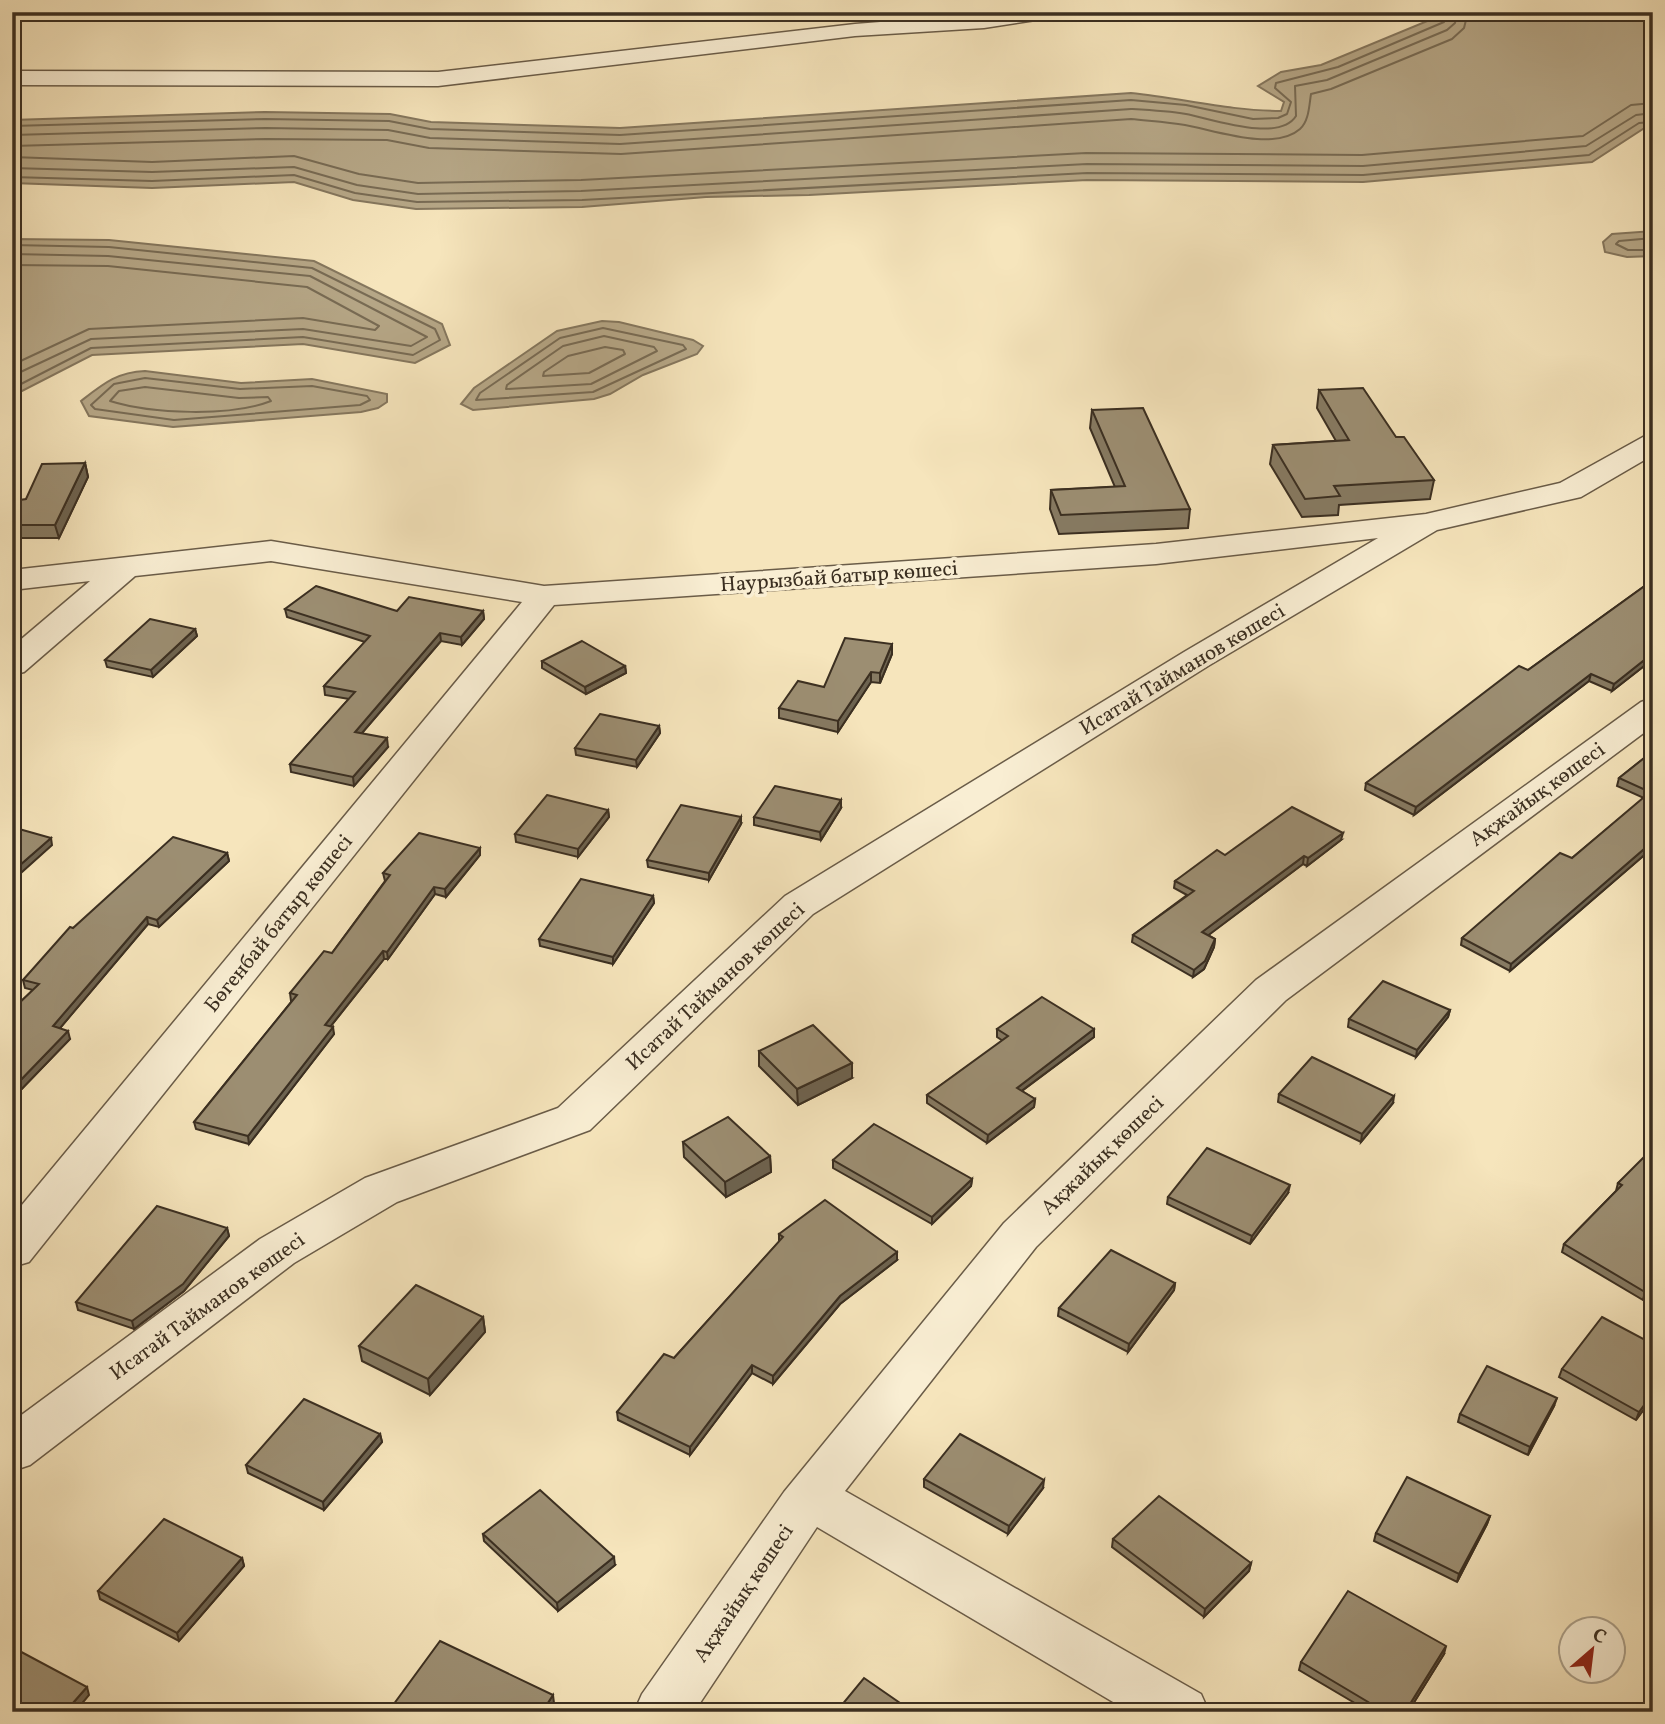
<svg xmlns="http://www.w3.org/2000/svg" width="1665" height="1724" font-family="Vollkorn,serif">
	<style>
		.water { fill: #b6a787; stroke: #85775e; stroke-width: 2 }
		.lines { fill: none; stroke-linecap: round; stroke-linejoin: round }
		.shore { stroke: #786b54; stroke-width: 2 }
		.minor-casing { stroke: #6a5c48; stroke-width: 3 }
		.minor { fill: #f9eed3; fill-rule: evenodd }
		.wall { fill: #867a62; stroke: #3b2f21; stroke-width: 2 }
		.shaded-wall { fill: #6d6350; stroke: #3b2f21; stroke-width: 2 }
		.building { fill: #9c8e72; stroke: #3b2f21; stroke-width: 2 }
		.labels { text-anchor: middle; stroke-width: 7; stroke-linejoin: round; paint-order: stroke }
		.street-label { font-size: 21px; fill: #3b2f21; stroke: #f9eed3 }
	</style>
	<rect width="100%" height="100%" fill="#f6e5bc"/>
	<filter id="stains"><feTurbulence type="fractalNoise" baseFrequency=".00286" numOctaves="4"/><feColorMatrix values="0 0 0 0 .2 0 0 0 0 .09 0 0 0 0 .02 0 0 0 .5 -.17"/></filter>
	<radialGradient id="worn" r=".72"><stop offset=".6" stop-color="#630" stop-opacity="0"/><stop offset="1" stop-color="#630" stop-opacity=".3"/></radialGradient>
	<g class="water">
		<path d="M1449,12H1653V129H1643L1592,162L1363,182L1087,180L809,195L706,197L582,207L416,209L353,200L294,182L152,188L12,183V120L265,112L390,114L431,122L620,128L1131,93C1181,98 1230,111 1281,111L1284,102L1258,86L1281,72L1321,65Z"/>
		<path d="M1653,231V256L1627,257L1605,252L1603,242L1612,234Z"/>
		<path d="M12,239L109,240L314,261L442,324L450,345L415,363L303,344L92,355L22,391L12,392Z"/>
		<path d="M602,321L619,322L693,340L703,346L697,354L643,375L610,394L594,399L473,410L461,404L474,388L557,331Z"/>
		<path d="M145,371L241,383L312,379L387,394V402L378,408L361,412L173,427L89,416L81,401C103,384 117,372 145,371Z"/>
	</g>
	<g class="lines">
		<g class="shore">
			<path d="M12,126L265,119L389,121L430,129L620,135L1131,100L1186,105L1253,119L1278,118L1287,114L1291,102L1275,88L1276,83L1338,67L1444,22L1449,12"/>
			<path d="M12,135L266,128L388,130L430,138L620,144L1131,109C1149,110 1168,111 1186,114C1212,119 1279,143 1296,116L1295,86L1327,80L1447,30L1455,23L1457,12"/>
			<path d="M12,146L266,139L387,140L429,148L621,154L1131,119C1149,121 1167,122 1185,125C1214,130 1274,152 1300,129C1309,121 1309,106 1311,94L1331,89L1452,39L1464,28L1468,12"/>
			<path d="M12,157L152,162L294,156L359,174L418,183L581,180L1086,153L1362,155L1583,136L1631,105L1653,103"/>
			<path d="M12,168L152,172L294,167L357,185L418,194L581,191L1087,164L1363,166L1586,146L1636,115L1653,113"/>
			<path d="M12,177L152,181L294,175L355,193L417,202L582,200L1087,173L1363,175L1589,155L1639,123L1653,122"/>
			<path d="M1653,238L1619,241L1616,244L1628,250H1653"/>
			<path d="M12,245L109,247L312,268L435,329L440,340L413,355L303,337L91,348L21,384L12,385"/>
			<path d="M12,254L108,256L310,276L427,337L411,346L303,329L91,339L12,376"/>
			<path d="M12,265L108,266L307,287L379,326L375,330L303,318L89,329L12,365"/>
			<path d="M603,328L683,345L686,349L593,392L476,400L480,393L560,338Z"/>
			<path d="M604,336L654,347L657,351L591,384L506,389L507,385L563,346Z"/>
			<path d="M605,347L623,350L625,354L589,373L543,376L544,372L568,356Z"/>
			<path d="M145,378L240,389L312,386L367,396L370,400L360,405L174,420L95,409L91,405L114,384Z"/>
			<path d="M145,387L239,398L268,397L271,401C230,417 152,414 110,401L119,391Z"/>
		</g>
		<g class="minor-casing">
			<g id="minor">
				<path d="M1007,12H1059L1049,18L984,28L855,36L438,86L12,85V71L438,72L855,24Z"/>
				<path d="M1653,434V455L1581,497L1437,530L1208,666L813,914L590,1130L397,1202L294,1263L30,1465L12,1471V1422L260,1239L365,1178L558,1108L785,896L1184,652L1378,538L1156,564L554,605L29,1262L12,1267V1217L522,602L271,561L135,576L24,672L12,675V647L90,581L12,590V570L271,541L544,586L1156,544L1426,514L1560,483L1643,437Z"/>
				<path d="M1653,698V726L1286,1000L1036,1247L845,1491L1201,1694L1209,1712H1130L817,1527L694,1712H634L642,1694L784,1492L1004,1223L1256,980L1641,702Z"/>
			</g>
		</g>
		<use href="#minor" class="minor"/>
	</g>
	<g class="wall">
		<path d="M1319,390L1396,437L1434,480L1430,499L1339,505L1338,515L1302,517L1270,464L1273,445L1336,441L1317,408Z"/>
		<path d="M1092,410L1190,509L1188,528L1059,534L1050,509L1051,490L1115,487L1090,428Z"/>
		<path d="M85,463L88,477L59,538H12V515L26,499Z"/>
		<path d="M1653,580V659L1612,691L1589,681L1414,815L1365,790L1366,783L1528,670Z"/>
		<path d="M285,609L397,611H483L484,619L462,645L441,641L362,733L388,747L354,786L291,772L290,764L349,699L325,695L324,686L365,642L287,617Z"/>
		<path d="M195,629L197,636L153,677L107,667L105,660Z"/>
		<path d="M892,644V654L880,683L871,682L838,732L779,718V708L824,687Z"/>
		<path d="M542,661L625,666L626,673L586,694L542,668Z"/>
		<path d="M659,726L660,733L637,767L576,755L575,748Z"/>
		<path d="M1653,751V852L1649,851L1510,971L1461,945L1462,938L1572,858L1644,798L1617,786L1619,778Z"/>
		<path d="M841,808L821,840L754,825V817Z"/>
		<path d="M608,810L609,817L578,857L516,842L515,834Z"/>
		<path d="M741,824L709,880L648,867L647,860Z"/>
		<path d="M1341,840L1307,866L1303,864L1208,935L1215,939L1214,947L1204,969L1193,977L1132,942L1133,935L1187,895L1174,888L1175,881L1225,855Z"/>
		<path d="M480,848V855L446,897L435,894L388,959H384L331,1026L334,1034L249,1144L196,1129L194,1122L292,1001H291L290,993L332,953L385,881L383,873Z"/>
		<path d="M227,853L229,861L159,927L148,924L60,1028L70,1039L12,1099V1010L33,990L25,988L23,980L73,928Z"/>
		<path d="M653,896L654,903L613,964L540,946L539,939Z"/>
		<path d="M1450,1010L1448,1017L1416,1057L1348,1027L1349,1019Z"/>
		<path d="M997,1029H1094V1037L1022,1091L1035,1099L1034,1107L987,1143L927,1103V1095L1003,1041L997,1037Z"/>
		<path d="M759,1051L852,1078L798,1105L759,1066Z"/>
		<path d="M1279,1094L1393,1103L1361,1142L1278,1102Z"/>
		<path d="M683,1142L770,1156L771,1172L726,1197L684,1157Z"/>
		<path d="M1653,1154V1289L1643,1300L1562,1252L1564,1244L1616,1191L1618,1183Z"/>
		<path d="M833,1160L972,1179L971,1186L932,1224L833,1168Z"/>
		<path d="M1288,1193L1250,1244L1167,1204L1168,1197Z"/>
		<path d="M227,1228L229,1236L184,1291L134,1329L78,1310L76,1302Z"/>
		<path d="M779,1234L897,1260L840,1304L773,1384L752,1373L690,1455L618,1420L617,1412L674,1358L779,1242Z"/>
		<path d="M1175,1283L1174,1290L1128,1352L1058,1316L1059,1308Z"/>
		<path d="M483,1317L485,1332L430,1395L362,1361L359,1346Z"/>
		<path d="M1653,1344V1397L1636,1420L1559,1377L1562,1369Z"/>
		<path d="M1554,1406L1528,1455L1458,1422L1460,1414Z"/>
		<path d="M380,1434L382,1442L324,1510L248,1473L246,1465Z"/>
		<path d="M924,1479L1043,1488L1008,1534L924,1487Z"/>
		<path d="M1490,1516L1487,1524L1457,1582L1374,1541L1376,1533Z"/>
		<path d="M483,1534L615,1565L558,1611L484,1541Z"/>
		<path d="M1113,1539L1251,1563L1249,1571L1204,1617L1112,1547Z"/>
		<path d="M242,1558L244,1566L179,1641L100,1599L98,1591Z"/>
		<path d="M1444,1654L1408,1712H1370L1299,1670L1301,1662Z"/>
	</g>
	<g class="shaded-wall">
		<path d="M85,463L88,477L59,538L55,525Z"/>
		<path d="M483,611L484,619L462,645L461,637Z"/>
		<path d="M195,629L197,636L153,677L151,670Z"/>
		<path d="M440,633L441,641L356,740L355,732Z"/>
		<path d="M892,644V654L880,683V673Z"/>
		<path d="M1653,653V659L1612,691L1614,684Z"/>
		<path d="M625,666L626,673L586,694L585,687Z"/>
		<path d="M871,672V682L838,732V721Z"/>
		<path d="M1591,674L1589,681L1414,815L1416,807Z"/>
		<path d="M659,726L660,733L637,767L636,760Z"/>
		<path d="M387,738L388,747L354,786L353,777Z"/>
		<path d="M841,800V808L821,840L820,832Z"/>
		<path d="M608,810L609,817L578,857V849Z"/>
		<path d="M741,817V824L709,880V873Z"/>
		<path d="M1343,833L1341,840L1307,866L1308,858Z"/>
		<path d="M51,838L52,845L12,881V872Z"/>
		<path d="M1651,843L1649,851L1510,971L1511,964Z"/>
		<path d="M480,848V855L446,897L445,889Z"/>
		<path d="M227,853L229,861L159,927L157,920Z"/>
		<path d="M1304,856L1303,864L1202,940V932Z"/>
		<path d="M434,887L435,894L388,959L387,952Z"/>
		<path d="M653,896L654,903L613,964V957Z"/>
		<path d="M147,917L148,924L55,1034L53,1026Z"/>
		<path d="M1215,939L1214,947L1204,969L1193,977L1194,970Z"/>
		<path d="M383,951L384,959L326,1032L325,1025Z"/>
		<path d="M1450,1010L1448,1017L1416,1057L1417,1050Z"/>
		<path d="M333,1027L334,1034L249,1144L248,1136Z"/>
		<path d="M1094,1029V1037L1016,1095L1017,1088Z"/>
		<path d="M68,1031L70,1039L12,1099V1089Z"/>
		<path d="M852,1063V1078L798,1105L797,1089Z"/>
		<path d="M1394,1096L1393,1103L1361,1142L1362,1134Z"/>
		<path d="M1035,1099L1034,1107L987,1143L988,1135Z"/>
		<path d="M770,1156L771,1172L726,1197L725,1182Z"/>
		<path d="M972,1179L971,1186L932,1224V1217Z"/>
		<path d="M1290,1185L1288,1193L1250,1244L1252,1236Z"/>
		<path d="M227,1228L229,1236L184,1291L134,1329L132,1321Z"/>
		<path d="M897,1252V1260L840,1304L773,1384V1376L840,1296Z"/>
		<path d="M1175,1283L1174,1290L1128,1352L1129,1344Z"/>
		<path d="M1653,1284V1289L1643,1300L1645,1292Z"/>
		<path d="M483,1317L485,1332L430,1395L428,1379Z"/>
		<path d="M752,1365V1373L690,1455V1447Z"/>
		<path d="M1653,1393V1397L1636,1420L1639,1412Z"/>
		<path d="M1557,1398L1554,1406L1528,1455L1530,1447Z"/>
		<path d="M380,1434L382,1442L324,1510L323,1502Z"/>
		<path d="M1044,1480L1043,1488L1008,1534L1009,1526Z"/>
		<path d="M1490,1516L1487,1524L1457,1582L1459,1574Z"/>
		<path d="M614,1557L615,1565L558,1611L557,1603Z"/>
		<path d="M242,1558L244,1566L179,1641L177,1633Z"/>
		<path d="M1251,1563L1249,1571L1204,1617L1205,1609Z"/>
		<path d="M1446,1646L1444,1654L1408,1712H1405Z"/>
		<path d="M87,1687L89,1695L75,1712H65Z"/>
		<path d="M553,1695L554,1703L548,1712H542Z"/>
	</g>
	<g class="building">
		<path d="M1363,388L1396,437H1404L1434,480L1334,486L1340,496L1305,499L1273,445L1349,440L1319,390Z"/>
		<path d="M1143,408L1190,509L1061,515L1051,490L1125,486L1092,410Z"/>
		<path d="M85,463L55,525H12V515L20,500L26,499L42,464Z"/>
		<path d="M1653,580V653L1614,684L1591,674L1416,807L1366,783L1519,666L1528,670Z"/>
		<path d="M316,586L397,611L409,597L483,611L461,637L440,633L355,732L387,738L353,777L290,764L355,692L324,686L370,636L285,609Z"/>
		<path d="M150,619L195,629L151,670L105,660Z"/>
		<path d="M845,638L892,644L880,673L871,672L838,721L779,708L798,681L824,687Z"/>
		<path d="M582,641L625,666L585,687L542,661Z"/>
		<path d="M600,714L659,726L636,760L575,748Z"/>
		<path d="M1653,751V844L1651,843L1511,964L1462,938L1560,853L1572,858L1650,792L1619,778Z"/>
		<path d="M775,786L841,800L820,832L754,817Z"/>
		<path d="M547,795L608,810L578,849L515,834Z"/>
		<path d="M681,805L741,817L709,873L647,860Z"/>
		<path d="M1292,807L1343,833L1308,858L1304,856L1202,932L1215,939L1205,961L1194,970L1133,935L1194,891L1175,881L1217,850L1225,855Z"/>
		<path d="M12,827L51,838L12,872Z"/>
		<path d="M419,833L480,848L445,889L434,887L387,952L383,951L325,1025L333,1027L248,1136L194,1122L297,995L290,993L324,951L332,953L390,875L383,873Z"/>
		<path d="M173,837L227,853L157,920L147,917L53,1026L68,1031L12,1089V1010L39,984L23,980L70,927L73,928Z"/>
		<path d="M581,879L653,896L613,957L539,939Z"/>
		<path d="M1383,981L1450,1010L1417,1050L1349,1019Z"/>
		<path d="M1042,997L1094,1029L1017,1088L1035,1099L988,1135L927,1095L1008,1036L997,1029Z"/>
		<path d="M813,1025L852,1063L797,1089L759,1051Z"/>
		<path d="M1312,1057L1394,1096L1362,1134L1279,1094Z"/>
		<path d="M728,1117L770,1156L725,1182L683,1142Z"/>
		<path d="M874,1124L972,1179L932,1217L833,1160Z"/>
		<path d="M1207,1148L1290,1185L1252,1236L1168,1197Z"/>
		<path d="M1649,1152L1653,1154V1284L1645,1292L1564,1244L1622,1185L1618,1183Z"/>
		<path d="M825,1200L897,1252L840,1296L773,1376L752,1365L690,1447L617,1412L664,1354L674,1358L783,1237L779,1234Z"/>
		<path d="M157,1206L227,1228L183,1284L132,1321L76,1302Z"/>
		<path d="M1111,1250L1175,1283L1129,1344L1059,1308Z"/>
		<path d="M416,1285L483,1317L428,1379L359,1346Z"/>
		<path d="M1602,1317L1653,1344V1393L1639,1412L1562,1369Z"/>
		<path d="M1487,1366L1557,1398L1530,1447L1460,1414Z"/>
		<path d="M304,1399L380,1434L323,1502L246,1465Z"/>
		<path d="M960,1434L1044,1480L1009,1526L924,1479Z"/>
		<path d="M1407,1477L1490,1516L1459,1574L1376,1533Z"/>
		<path d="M540,1490L614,1557L557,1603L483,1534Z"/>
		<path d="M1159,1496L1251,1563L1205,1609L1113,1539Z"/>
		<path d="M164,1519L242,1558L177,1633L98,1591Z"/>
		<path d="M1348,1591L1446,1646L1405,1712H1385L1301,1662Z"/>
		<path d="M440,1641L553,1695L542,1712H388Z"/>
		<path d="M12,1647L87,1687L65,1712H12Z"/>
		<path d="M864,1678L913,1712H836Z"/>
	</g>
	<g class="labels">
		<g class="street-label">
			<text transform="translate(839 576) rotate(-4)" y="7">Наурызбай батыр көшесі</text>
			<text transform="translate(1182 669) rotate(-31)" y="7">Исатай Тайманов көшесі</text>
			<text transform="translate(1537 794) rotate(-36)" y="7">Ақжайық көшесі</text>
			<text transform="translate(278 923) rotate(-51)" y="7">Бөгенбай батыр көшесі</text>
			<text transform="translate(715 986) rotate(-43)" y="7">Исатай Тайманов көшесі</text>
			<text transform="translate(1102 1155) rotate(-44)" y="7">Ақжайық көшесі</text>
			<text transform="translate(207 1306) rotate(-36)" y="7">Исатай Тайманов көшесі</text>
			<text transform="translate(743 1593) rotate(-56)" y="7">Ақжайық көшесі</text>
		</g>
	</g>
	<rect width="1665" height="1724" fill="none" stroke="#f6e5bc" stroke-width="42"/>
	<rect x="14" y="14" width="1637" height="1696" fill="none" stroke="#3b2f21" stroke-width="3.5"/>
	<rect x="21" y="21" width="1623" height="1682" fill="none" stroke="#3b2f21" stroke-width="2"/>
	<g transform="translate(1592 1650) rotate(28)"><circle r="33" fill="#f9eed3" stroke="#ada28c" stroke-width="2"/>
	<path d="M0-5L12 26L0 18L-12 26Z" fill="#8f2418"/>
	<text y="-10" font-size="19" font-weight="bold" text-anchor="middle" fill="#3b2f21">С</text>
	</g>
	<rect width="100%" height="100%" filter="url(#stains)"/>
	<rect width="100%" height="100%" fill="url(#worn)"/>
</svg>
